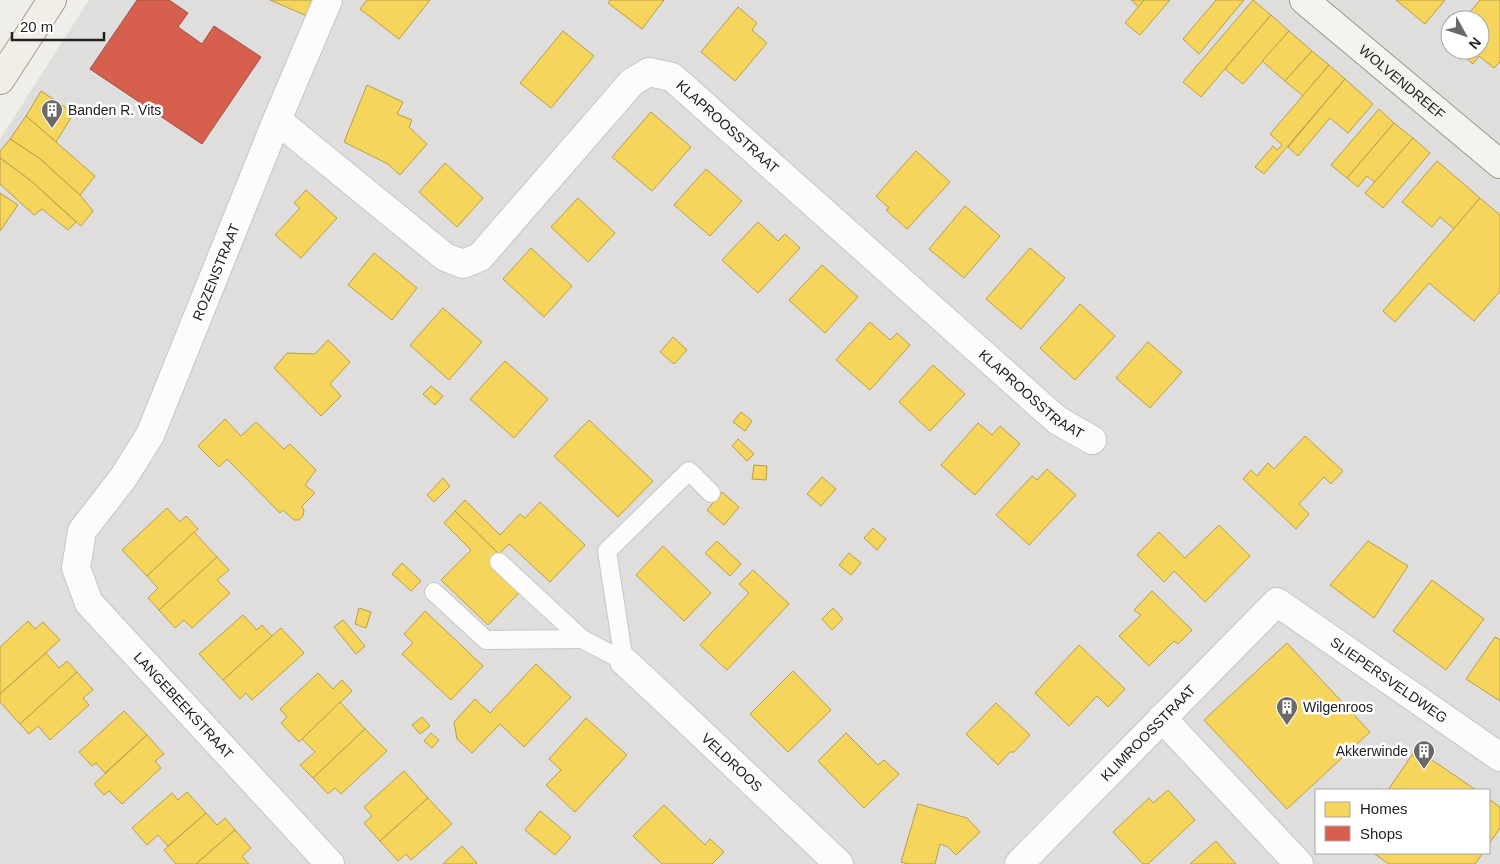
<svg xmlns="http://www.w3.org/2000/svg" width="1500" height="864" font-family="Arial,sans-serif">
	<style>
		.residential { fill: #dfdedc; fill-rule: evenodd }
		.homes { fill: #f6d55c; stroke: #b69f4b }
		.shops { fill: #d6604d; stroke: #a04d40 }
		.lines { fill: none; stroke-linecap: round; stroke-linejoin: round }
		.lane-casing { stroke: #c7c6c5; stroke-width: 20 }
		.street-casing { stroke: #c7c6c5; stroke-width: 30 }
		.secondary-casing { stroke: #979983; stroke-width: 30 }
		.primary-casing { stroke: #a59c88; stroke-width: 30 }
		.lane { stroke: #fdfcfc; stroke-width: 18 }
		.street { stroke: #fdfcfc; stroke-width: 28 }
		.secondary { stroke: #f3f4ee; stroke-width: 28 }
		.primary { stroke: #f2ede7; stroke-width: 28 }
		.labels { text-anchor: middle; stroke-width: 5; stroke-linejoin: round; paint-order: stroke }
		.street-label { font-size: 14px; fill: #222; stroke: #fff }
		.poi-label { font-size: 14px; fill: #222; stroke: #fff; text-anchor: start }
	</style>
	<rect width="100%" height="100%" fill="#efeeeb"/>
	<path class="residential" d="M89,0H1500V864H0V139ZM1450,20H1480V50H1450ZM1316,790H1489V853H1316Z"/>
	<g class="homes">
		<path d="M270,0H314L307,16Z"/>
		<path d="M367,0H430L399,39L360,9Z"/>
		<path d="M610,0H664L642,29L608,3Z"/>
		<path d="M1131,0H1144L1139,7Z"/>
		<path d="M1144,0H1170L1140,35L1125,23Z"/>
		<path d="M1216,0H1244L1199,54L1183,39Z"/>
		<path d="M1253,0L1271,15L1201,97L1183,82Z"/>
		<path d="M1396,0H1445L1425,24Z"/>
		<path d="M1480,0H1500V62L1494,68L1479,56L1473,64L1457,50H1480V20H1463Z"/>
		<path d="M738,7L757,23L752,30L767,43L735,81L701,52Z"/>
		<path d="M1271,15L1289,31L1243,84L1225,69Z"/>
		<path d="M563,31L594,56L551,108L520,83Z"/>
		<path d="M1289,31L1312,51L1285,81L1262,61Z"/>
		<path d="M1312,51L1329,65L1303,96L1285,81Z"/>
		<path d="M1329,65L1345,79L1264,174L1255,167L1273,146L1277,150L1282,145L1270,134Z"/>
		<path d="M1345,79L1373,104L1348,133L1330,118L1298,156L1288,147Z"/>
		<path d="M367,85L403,102L397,114L412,120L409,127L427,144L400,175L388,164L344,142Z"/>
		<path d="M41,91L74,113L56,142L26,116Z"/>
		<path d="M1379,109L1394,123L1347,178L1331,165Z"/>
		<path d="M651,112L691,147L652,191L612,157Z"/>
		<path d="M26,116L95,176L80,195L39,158L10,139Z"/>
		<path d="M1394,123L1413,138L1375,182L1367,176L1358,187L1347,178Z"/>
		<path d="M1413,138L1430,153L1383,208L1365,193Z"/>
		<path d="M10,139L39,158L80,195L93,211L81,226L30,180L0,158V151Z"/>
		<path d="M916,151L950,182L907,229L886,210L889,208L876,196Z"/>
		<path d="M0,158L30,180L76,222L68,230L42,209L34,215L0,184Z"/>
		<path d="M1437,161L1480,198L1454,229L1440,217L1432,227L1402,202Z"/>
		<path d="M445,163L483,198L457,227L419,192Z"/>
		<path d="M706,169L742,201L710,236L674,205Z"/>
		<path d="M306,190L337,218L301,258L275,235L300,208L294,203Z"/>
		<path d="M0,193L18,205L0,231Z"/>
		<path d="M578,198L615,233L588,262L551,227Z"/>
		<path d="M1480,198L1500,215V291L1474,321L1429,283L1395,322L1383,311Z"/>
		<path d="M965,206L1000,236L964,278L929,249Z"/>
		<path d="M758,222L778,241L785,234L800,248L758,293L722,260Z"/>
		<path d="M531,248L572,286L544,317L503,279Z"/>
		<path d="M1030,248L1065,278L1021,329L986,299Z"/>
		<path d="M374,253L417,288L392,320L348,285Z"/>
		<path d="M822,265L858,297L825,333L789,300Z"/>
		<path d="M1080,304L1115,336L1075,380L1040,348Z"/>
		<path d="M443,308L482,342L449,380L410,345Z"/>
		<path d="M870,322L890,340L897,333L910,345L870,390L836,360Z"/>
		<path d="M673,337L687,350L674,364L660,352Z"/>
		<path d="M328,340L350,362L330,384L341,396L321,416L274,368L287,353L315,354Z"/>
		<path d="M1148,342L1182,372L1150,408L1116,378Z"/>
		<path d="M505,361L548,399L514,438L470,399Z"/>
		<path d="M933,365L965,394L930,431L899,402Z"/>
		<path d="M431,386L443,396L435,405L423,394Z"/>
		<path d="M741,412L752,421L745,431L733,422Z"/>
		<path d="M225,419L241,436L256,422L284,449L290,444L316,470L305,485L315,493L302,506L304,511L303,516L299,520H294L283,510L280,513L227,459L219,467L198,446Z"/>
		<path d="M589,420L653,481L618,517L554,456Z"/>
		<path d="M978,423L992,435L1000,426L1020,444L975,495L941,465Z"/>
		<path d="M1305,436L1343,471L1331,484L1324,477L1299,504L1309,514L1296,529L1243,479L1251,470L1257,476L1268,463L1274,469Z"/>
		<path d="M738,439L754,454L747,461L732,446Z"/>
		<path d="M754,465L767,466L766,480L752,479Z"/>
		<path d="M1047,469L1076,495L1029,545L996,515L1032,476L1037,480Z"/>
		<path d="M822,477L836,489L821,506L807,494Z"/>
		<path d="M443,478L450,486L434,502L427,495Z"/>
		<path d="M722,492L739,507L724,525L707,510Z"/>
		<path d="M465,500L500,535L520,514L525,518L540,502L585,545L550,582L509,544L499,554L455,511Z"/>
		<path d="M167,508L180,522L186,516L198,529L147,576L122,550Z"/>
		<path d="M455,511L499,554L490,565L519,593L488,625L441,580L471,550L444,523Z"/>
		<path d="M1219,525L1250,556L1205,602L1174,571L1164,582L1137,555L1159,532L1185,558Z"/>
		<path d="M873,528L886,539L877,550L864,538Z"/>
		<path d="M194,532L217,557L159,610L148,598L158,588L147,576Z"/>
		<path d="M717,541L741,564L730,576L705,553Z"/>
		<path d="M1368,541L1408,566L1374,618L1330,585Z"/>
		<path d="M663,546L711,593L684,621L636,575Z"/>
		<path d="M849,553L861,563L851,575L839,565Z"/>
		<path d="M217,557L229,570L217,580L230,593L192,628L184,620L175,628L159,610Z"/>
		<path d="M402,563L421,581L411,591L392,574Z"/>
		<path d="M753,570L789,604L727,670L700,645L749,593L739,584Z"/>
		<path d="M1432,580L1484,619L1446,670L1393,631Z"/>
		<path d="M1152,591L1192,630L1178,644L1174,641L1149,666L1119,636L1141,615L1134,610Z"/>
		<path d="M359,608L371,612L366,628L355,624Z"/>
		<path d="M833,608L843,619L832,630L822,619Z"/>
		<path d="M425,611L483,666L451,700L402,654L413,643L404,634Z"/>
		<path d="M243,615L257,630L262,625L272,636L223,680L199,654Z"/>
		<path d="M343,620L365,646L356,654L334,627Z"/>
		<path d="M28,621L35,629L43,622L60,640L0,694V647Z"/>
		<path d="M281,628L304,653L252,700L246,693L240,699L223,680Z"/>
		<path d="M1495,637L1500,640V701L1466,679Z"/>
		<path d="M1287,643L1370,732L1287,809L1204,720Z"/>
		<path d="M1079,645L1125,689L1108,707L1097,696L1069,726L1035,693Z"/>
		<path d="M46,653L59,668L67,661L77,672L20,724L0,702V694Z"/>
		<path d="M536,664L571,697L524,747L500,724L472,753L457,739L454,722L475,699L490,713Z"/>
		<path d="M793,671L831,710L788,752L750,714Z"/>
		<path d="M77,672L93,690L83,698L89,705L50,740L38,726L29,734L20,724Z"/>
		<path d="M318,673L333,689L342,680L352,691L299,742L281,723L287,717L280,709Z"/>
		<path d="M340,702L365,729L313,778L300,765L315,752L302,739Z"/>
		<path d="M996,703L1030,735L1014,752H1010L998,765L966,734Z"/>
		<path d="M124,711L147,735L105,773L96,763L92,766L79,752Z"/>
		<path d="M422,717L430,726L420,734L412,725Z"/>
		<path d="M586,718L627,755L575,812L546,785L561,770L549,759Z"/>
		<path d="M365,729L387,751L341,794L335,788L328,794L313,778Z"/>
		<path d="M431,733L439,740L432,748L424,741Z"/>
		<path d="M846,733L878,765L884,760L899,774L864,808L818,761Z"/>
		<path d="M147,735L164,754L155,761L161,768L122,804L109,791L104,795L94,784Z"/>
		<path d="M1416,749L1476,790H1388Z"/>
		<path d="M404,771L428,798L380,841L364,823L372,816L364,807Z"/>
		<path d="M1168,790L1195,820L1148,864H1143L1113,832L1149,798L1153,803Z"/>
		<path d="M187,792L206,813L168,846L158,835L147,845L132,828L172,793L178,800Z"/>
		<path d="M428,798L452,824L411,860L406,854L398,861L380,841Z"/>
		<path d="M1489,799L1500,807V828L1489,844Z"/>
		<path d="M918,804L967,818L980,832L956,855L948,847L940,844L935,864H909L901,862Z"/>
		<path d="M664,805L705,845L710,839L724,852L712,864H662L633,836Z"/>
		<path d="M540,811L571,837L555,855L525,830Z"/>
		<path d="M206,813L217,825L225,818L235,830L196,864H176L164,850Z"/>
		<path d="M235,830L251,848L242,856L249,864H196Z"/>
		<path d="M1216,841L1236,864H1190Z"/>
		<path d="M462,846L477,863L476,864H443Z"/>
		<path d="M1373,853H1483L1475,864H1389Z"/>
	</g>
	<path class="shops" d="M137,0H169L188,13L178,27L202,44L214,26L261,57L202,144L90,69Z"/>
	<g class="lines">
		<g class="lane-casing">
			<g id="lane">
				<path d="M499,562L582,639L624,661"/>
				<path d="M434,592L486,640L582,639"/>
				<path d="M624,661L607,551L689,471L711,493"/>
			</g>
		</g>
		<g class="street-casing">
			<g id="street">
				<path id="s1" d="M328,0L277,120L150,435L123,478L82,531L76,568L89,603L330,864"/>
				<path id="s2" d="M277,120L445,257L463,264L480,257L632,82L649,72L672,77L1057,420L1092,440"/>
				<path id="s3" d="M624,661L685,718L839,864"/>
				<path d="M1162,718L1299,864"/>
				<path id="s4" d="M1019,864L1277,602L1500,757"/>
			</g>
		</g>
		<g class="secondary-casing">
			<g id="secondary">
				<path id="s5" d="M1304,0L1500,164"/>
			</g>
		</g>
		<g class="primary-casing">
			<path id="primary" d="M0,80L52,0"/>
		</g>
		<use href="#lane" class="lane"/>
		<use href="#street" class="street"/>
		<use href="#secondary" class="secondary"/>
		<use href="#primary" class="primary"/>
	</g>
	<defs>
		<g id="building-pin" transform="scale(1.125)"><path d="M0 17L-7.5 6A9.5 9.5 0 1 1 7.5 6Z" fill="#6a6968" stroke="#fff"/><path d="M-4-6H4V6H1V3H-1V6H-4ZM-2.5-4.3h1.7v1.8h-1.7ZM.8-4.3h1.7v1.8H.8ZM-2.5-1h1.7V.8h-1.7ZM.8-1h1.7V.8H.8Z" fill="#fff"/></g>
	</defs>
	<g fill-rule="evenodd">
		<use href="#building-pin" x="52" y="110"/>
		<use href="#building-pin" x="1287" y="707"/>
		<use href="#building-pin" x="1424" y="751"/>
	</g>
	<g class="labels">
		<g class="street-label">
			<text dy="5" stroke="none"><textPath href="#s5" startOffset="128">WOLVENDREEF</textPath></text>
			<text dy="5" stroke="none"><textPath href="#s2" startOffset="604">KLAPROOSSTRAAT</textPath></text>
			<text transform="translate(216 272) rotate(-68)" y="5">ROZENSTRAAT</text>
			<text dy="5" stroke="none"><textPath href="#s2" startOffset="1009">KLAPROOSSTRAAT</textPath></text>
			<text dy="5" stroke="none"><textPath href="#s4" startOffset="504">SLIEPERSVELDWEG</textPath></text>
			<text dy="5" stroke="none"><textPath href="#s1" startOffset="802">LANGEBEEKSTRAAT</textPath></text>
			<text dy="5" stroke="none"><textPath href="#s4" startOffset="184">KLIMROOSSTRAAT</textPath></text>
			<text dy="5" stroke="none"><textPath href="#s3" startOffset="148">VELDROOS</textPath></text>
		</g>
		<g class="poi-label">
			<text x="68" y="115">Banden R. Vits</text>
			<text x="1303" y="712">Wilgenroos</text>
			<text x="1408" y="756" text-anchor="end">Akkerwinde</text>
		</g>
	</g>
	<rect x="1315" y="789" width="175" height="65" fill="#ffffff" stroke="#a7a7a7"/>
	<rect x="1325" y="802" width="25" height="15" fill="#f6d55c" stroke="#a7a7a7"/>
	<text x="1360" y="814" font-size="15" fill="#222222">Homes</text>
	<rect x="1325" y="826" width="25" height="15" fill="#d6604d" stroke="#a7a7a7"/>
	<text x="1360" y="839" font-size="15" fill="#222222">Shops</text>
	<g transform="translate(1465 35) rotate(130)"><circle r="24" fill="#ffffff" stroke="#a7a7a7"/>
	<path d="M0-4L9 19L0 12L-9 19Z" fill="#6a6968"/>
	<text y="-8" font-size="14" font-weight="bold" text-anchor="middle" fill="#222222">N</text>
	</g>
	<path d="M12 32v8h92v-8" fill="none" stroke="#222222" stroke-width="2.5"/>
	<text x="20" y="32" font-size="15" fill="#222222" stroke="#ffffff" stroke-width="4" paint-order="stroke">20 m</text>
</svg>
